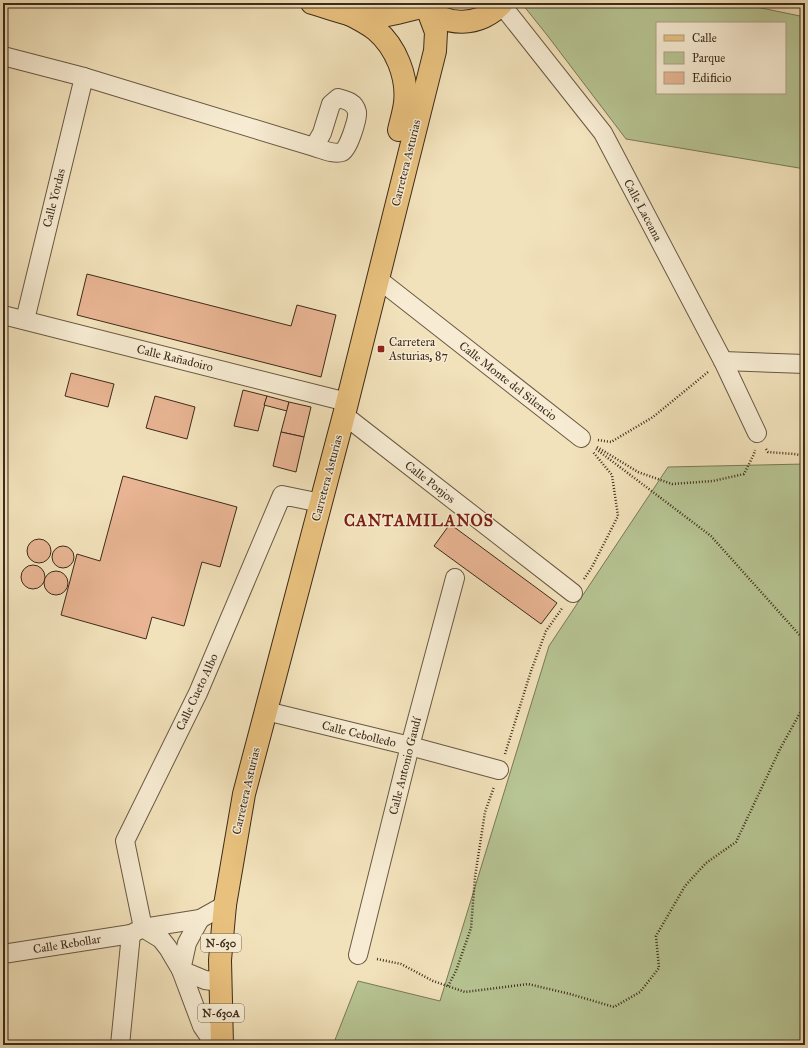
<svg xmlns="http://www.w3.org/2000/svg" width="808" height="1048" font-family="'IM FELL Great Primer',serif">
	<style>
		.green { fill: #b7c493; stroke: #7a7857; fill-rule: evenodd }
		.building { fill: #e8b493; stroke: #3d2b1b }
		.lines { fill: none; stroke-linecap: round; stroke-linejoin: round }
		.minor-casing { stroke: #6a5943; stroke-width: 20 }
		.primary-casing { stroke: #3d2b1b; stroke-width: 24 }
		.trunk-casing { stroke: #3d2b1b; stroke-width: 24 }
		.path { stroke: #3d2b1b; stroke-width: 2.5; stroke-dasharray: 1 2; stroke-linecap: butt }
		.minor { stroke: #f7ecd3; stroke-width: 18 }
		.primary { stroke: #e9c17e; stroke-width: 22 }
		.trunk { stroke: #e9c17e; stroke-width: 22 }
		.poi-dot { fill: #8f2418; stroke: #f7ecd3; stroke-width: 1.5 }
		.labels { text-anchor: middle; stroke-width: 3; stroke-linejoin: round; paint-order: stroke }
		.shield { fill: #f7ecd3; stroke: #756552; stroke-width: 1 }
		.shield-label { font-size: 11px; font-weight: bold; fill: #3d2b1b }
		.street-label { font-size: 12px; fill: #3d2b1b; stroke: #f7ecd3 }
		.poi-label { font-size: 12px; fill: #3d2b1b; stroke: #f7ecd3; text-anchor: start }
		.district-label { font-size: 16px; font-weight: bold; letter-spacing: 1px; fill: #7a1f14; stroke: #f7ecd3 }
	</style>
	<rect width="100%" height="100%" fill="#f2e2bb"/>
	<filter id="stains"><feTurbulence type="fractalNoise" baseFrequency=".005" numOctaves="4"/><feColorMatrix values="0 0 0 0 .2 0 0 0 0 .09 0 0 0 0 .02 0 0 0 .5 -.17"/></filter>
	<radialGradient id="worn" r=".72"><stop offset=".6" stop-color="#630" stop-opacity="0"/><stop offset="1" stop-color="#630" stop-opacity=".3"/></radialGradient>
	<g class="green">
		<path d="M525,3H737L805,17V169L626,139L547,35L523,5ZM657,23H785V93H657Z"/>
		<path d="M805,464V1045H333L358,981L440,1001L549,646L668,467Z"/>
	</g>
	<g class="building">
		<path d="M87,274L291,326L297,305L336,315L321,377L77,315Z"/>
		<path d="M71,373L114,384L108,407L65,396Z"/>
		<path d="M243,390L267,396L258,431L234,426Z"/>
		<path d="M155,396L195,407L187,439L146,428Z"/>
		<path d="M267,396L289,402L287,411L264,405Z"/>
		<path d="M289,402L311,407L304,437L281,432Z"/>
		<path d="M281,432L304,437L296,472L273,466Z"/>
		<path d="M123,476L237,507L220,567L202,562L184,626L152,617L146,639L61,615L77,554L100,561Z"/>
		<path d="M450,524L557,603L541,624L434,546Z"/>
		<circle cx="39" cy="551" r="12"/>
		<circle cx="63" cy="557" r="11"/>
		<circle cx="33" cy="577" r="12"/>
		<circle cx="56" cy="583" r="12"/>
	</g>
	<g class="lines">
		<g class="minor-casing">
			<g id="minor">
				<path d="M501,4L603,133L723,361L757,433"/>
				<path d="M3,56L84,77L314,147C322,149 334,155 342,152C348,150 358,119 357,112C355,102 346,100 338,98L331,104L322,133L314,147"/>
				<path d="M378,279L581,438"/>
				<path d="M3,315L347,402"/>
				<path d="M25,320L84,77"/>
				<path d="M723,361L805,364"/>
				<path d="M344,415L573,593"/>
				<path d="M266,711L410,746L499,770"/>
				<path d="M3,954L131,934L143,928L200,919L225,905"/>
				<path d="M358,955L410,746L455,578"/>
				<path d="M181,970L187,943L200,919"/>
				<path d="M181,970L205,980L220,982"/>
				<path d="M120,1045L131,934"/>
				<path d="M215,1045L202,1026L181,970L168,948L161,939L143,928L125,841L198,693L282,495L321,503"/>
			</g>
		</g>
		<g class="primary-casing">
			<g id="primary">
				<path d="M312,3C330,8 351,17 370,17C388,17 408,10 425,6"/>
				<path d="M424,3C442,29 482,27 502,3"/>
				<path d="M347,13C357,18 367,23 376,30C396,47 408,77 405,103C404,112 401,121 399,130"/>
				<path d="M225,905L244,794L344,415L435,51L436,32L427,8"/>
			</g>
		</g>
		<g class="trunk-casing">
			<path id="trunk" d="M222,1045L220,960L225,905"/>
		</g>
		<g class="path">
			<path d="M598,440L611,442L653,417L708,372"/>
			<path d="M597,447L638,472L672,484L713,481L744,474L754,454L755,450"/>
			<path d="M596,449L711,536L805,641"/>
			<path d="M766,449L768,452L794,454L805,456"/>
			<path d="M584,579L592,567L618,516L612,475L593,452"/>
			<path d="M505,754L531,671L546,631L563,607"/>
			<path d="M377,959L401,964L433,981L465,992L528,984L570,994L614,1007L640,992L659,968L656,936L685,886L706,863L736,842L780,749L805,704"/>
			<path d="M448,986L456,971L471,928L475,877L485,812L494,787"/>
		</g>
		<use href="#minor" class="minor"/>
		<use href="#primary" class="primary"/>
		<use href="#trunk" class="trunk"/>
	</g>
	<rect class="poi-dot" x="377" y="345" width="8" height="8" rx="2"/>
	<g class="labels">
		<g class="shield">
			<rect x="201" y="934" width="40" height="18" rx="3"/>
			<rect x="198" y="1004" width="46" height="18" rx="3"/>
		</g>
		<g class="shield-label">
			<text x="221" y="947">N-630</text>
			<text x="221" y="1017">N-630A</text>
		</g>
		<g class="street-label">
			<text transform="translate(406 163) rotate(-76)" y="4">Carretera Asturias</text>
			<text transform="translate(54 198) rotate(-76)" y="4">Calle Yordas</text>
			<text transform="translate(643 210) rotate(62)" y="4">Calle Laceana</text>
			<text transform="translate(175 358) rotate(14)" y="4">Calle Rañadoiro</text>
			<text transform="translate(508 381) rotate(38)" y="4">Calle Monte del Silencio</text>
			<text transform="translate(327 478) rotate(-75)" y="4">Carretera Asturias</text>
			<text transform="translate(430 482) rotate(38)" y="4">Calle Ponjos</text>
			<text transform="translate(197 692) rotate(-65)" y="4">Calle Cueto Albo</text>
			<text transform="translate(359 734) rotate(14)" y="4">Calle Cebolledo</text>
			<text transform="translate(405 766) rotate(-76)" y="4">Calle Antonio Gaudí</text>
			<text transform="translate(246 791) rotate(-77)" y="4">Carretera Asturias</text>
			<text transform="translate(67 944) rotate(-9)" y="4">Calle Rebollar</text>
		</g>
		<g class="poi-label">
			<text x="389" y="346">Carretera<tspan x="389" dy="14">Asturias, 87</tspan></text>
		</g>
		<g class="district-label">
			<text x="419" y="526">CANTAMILANOS</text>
		</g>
	</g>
	<rect width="808" height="1048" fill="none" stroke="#f2e2bb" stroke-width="16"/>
	<rect x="4" y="4" width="800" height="1040" fill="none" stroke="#3d2b1b" stroke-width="2"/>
	<rect x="8" y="8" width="792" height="1032" fill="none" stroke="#3d2b1b"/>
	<rect x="656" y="22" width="130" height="72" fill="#f7ecd3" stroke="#ad9f89"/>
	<rect x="664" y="35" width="20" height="6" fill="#e9c17e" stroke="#ad9f89"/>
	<text x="692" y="42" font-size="12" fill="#3d2b1b">Calle</text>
	<rect x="664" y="52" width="20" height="12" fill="#b7c493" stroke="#ad9f89"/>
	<text x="692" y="62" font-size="12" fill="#3d2b1b">Parque</text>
	<rect x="664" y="72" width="20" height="12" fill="#e8b493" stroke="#ad9f89"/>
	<text x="692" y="82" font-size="12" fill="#3d2b1b">Edificio</text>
	<rect width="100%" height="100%" filter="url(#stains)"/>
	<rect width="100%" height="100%" fill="url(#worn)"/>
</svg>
